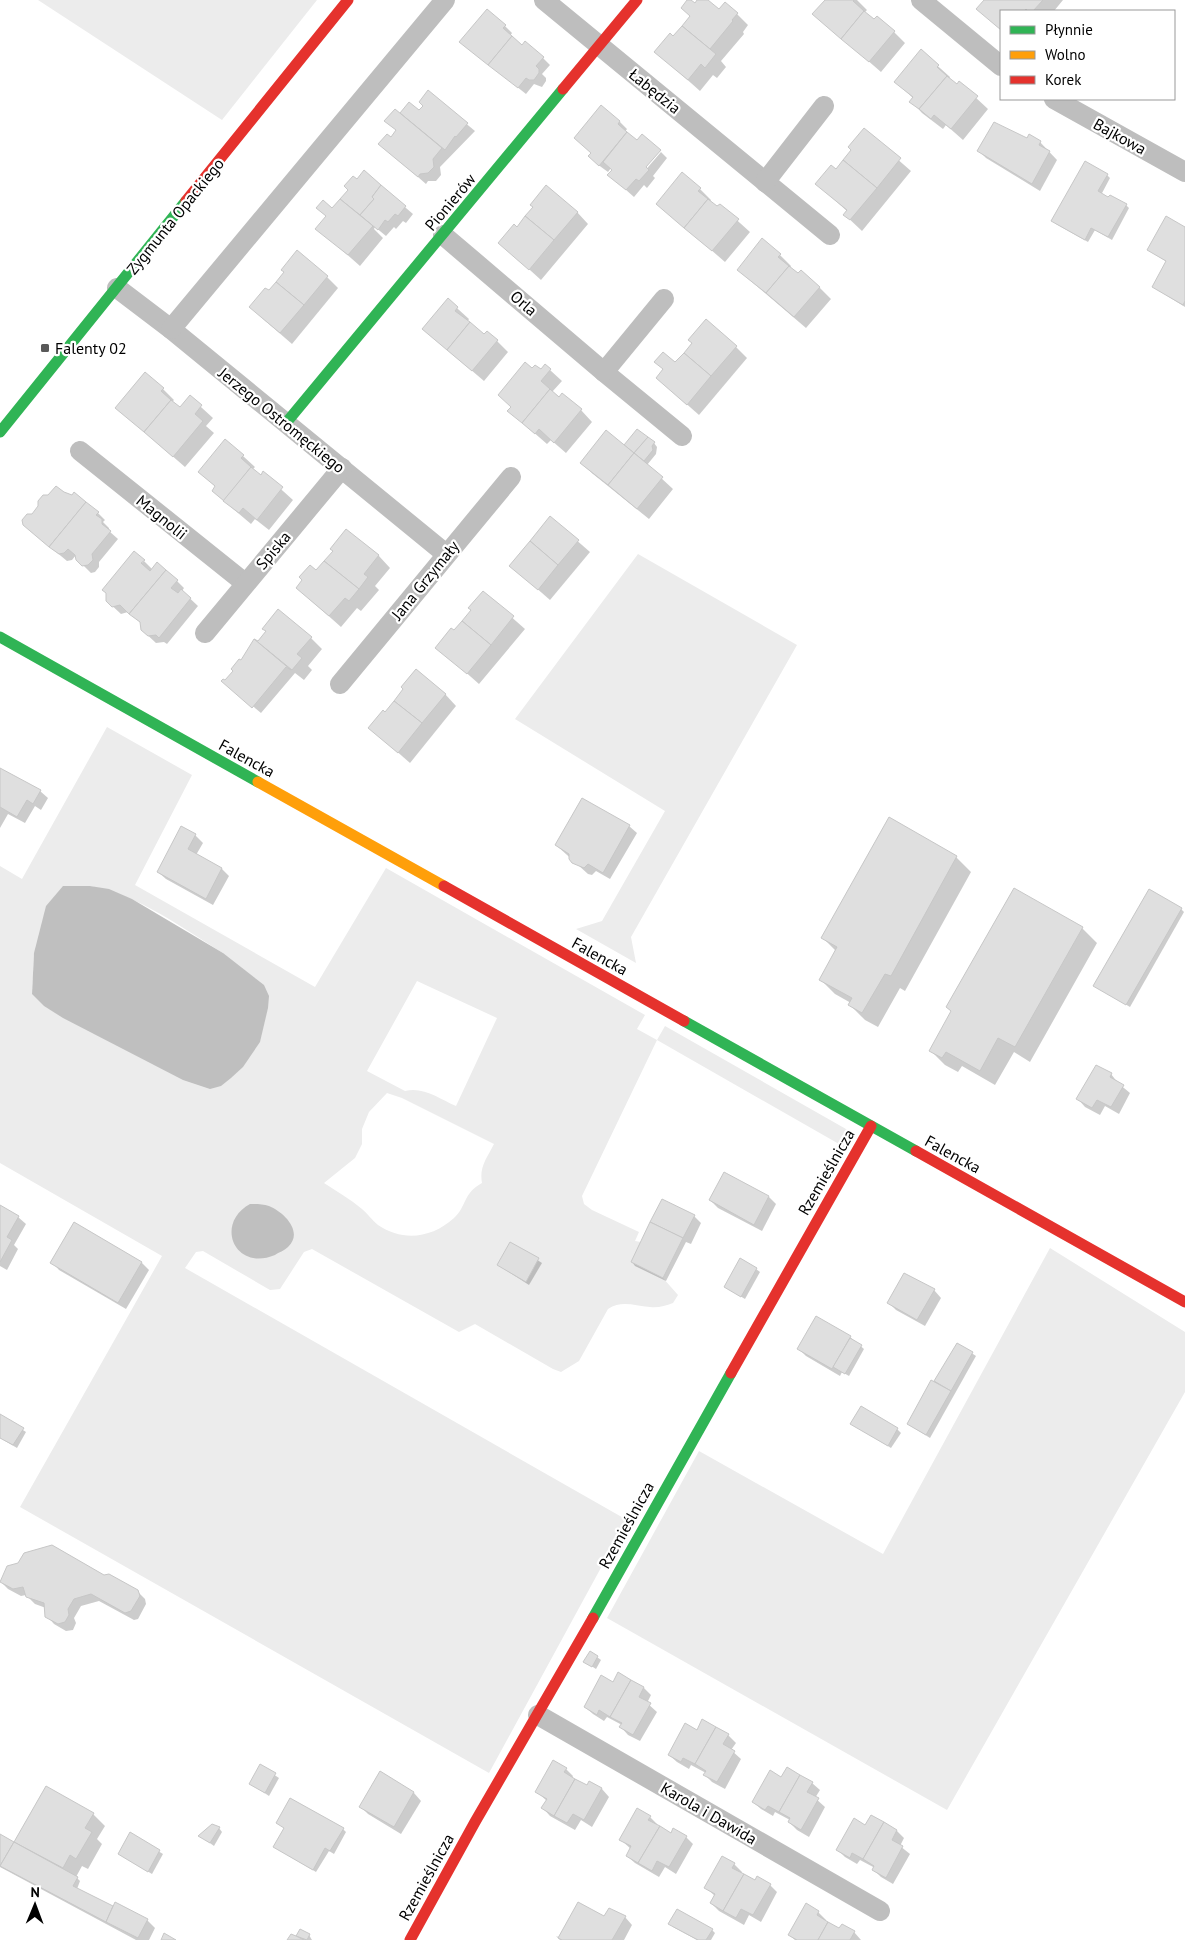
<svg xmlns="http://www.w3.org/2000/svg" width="1185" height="1940" font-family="'PT Sans',sans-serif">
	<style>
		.green { fill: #ececec; fill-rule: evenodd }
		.water { fill: #bfbfbf }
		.shadow { fill: #0003 }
		.building { fill: #dfdfdf; stroke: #c7c7c7 }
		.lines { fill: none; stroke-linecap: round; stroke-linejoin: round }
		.street { stroke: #bebebe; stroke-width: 20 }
		.fast { stroke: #30b455; stroke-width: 11 }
		.slow { stroke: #ff9f0a; stroke-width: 11 }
		.jam { stroke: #e5322d; stroke-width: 11 }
		.poi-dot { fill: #595959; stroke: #fff; stroke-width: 2 }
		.labels { text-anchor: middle; stroke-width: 4.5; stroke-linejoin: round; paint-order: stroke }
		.street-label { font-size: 16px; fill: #000; stroke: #fff }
		.poi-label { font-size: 16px; fill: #000; stroke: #fff; text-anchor: start }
	</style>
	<rect width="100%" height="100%" fill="#fff"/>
	<g class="green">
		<path d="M38,0H317L222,120Z"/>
		<path d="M638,554L797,645L631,937L636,963L576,929L602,921L665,811L515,719Z"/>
		<path d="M107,727L192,775L135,885L315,987L386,868L645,1015L637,1029L657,1040L665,1026L853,1133L843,1151L839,1144L657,1040L582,1196L584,1204L592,1210L639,1232L635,1241L641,1242L631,1262L663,1278L678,1295L673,1303C665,1306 658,1308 650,1307C634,1306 622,1300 608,1309L579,1361L561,1372L553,1369L475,1324L459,1332L312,1249L304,1252L280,1289L270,1290L203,1251L196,1252L185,1268L627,1520L489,1773L20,1507L162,1256L0,1163V866L22,879ZM90,886C139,895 182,928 223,953L32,994L34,953ZM417,981L497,1018L456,1106C440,1099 423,1086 405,1091L367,1071ZM387,1093L402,1098L494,1144C487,1158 479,1167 482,1183C463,1193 467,1206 454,1218C432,1238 403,1242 378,1225C372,1220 367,1213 362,1209C350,1199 336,1191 324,1183L355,1158L362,1144V1129L369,1112Z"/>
		<path d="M1050,1248L1185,1332V1392L947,1810L607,1618L699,1451L883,1554Z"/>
	</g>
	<g class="water">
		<path d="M63,886H90L109,889L132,899L223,953L264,985L269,996L268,1008L260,1042L243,1067L231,1078L221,1086L210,1089L183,1080L63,1018L44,1006L32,994L34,953L46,906Z"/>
		<path d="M250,1204C256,1204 263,1204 269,1206C284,1212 304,1232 288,1247C284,1251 279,1252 275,1255C235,1272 214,1224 250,1204Z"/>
	</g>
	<g class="shadow">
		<path d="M689,0L695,5L699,0H706L719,11L737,14L748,25L743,32L744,34L721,61L726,67L717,78L713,75L700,91L656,52L674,38L691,17Z"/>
		<path d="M826,0H857L867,10L864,13L874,21L894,32L905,43L881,72L814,14Z"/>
		<path d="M985,0H1063L1054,11H1001V30L978,9Z"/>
		<path d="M505,26L512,33L510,36L523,47L543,58L550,65L542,74L546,78V81L542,87L534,84L526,94L460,42Z"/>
		<path d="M921,51L950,77L949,79L957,86L960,83L988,109L963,140L946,125L943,129L922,113L911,101L913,98L896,82Z"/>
		<path d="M428,92L475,131L440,167L441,175L436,181H428L426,184L380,144L391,138L397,131L394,128L400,115L409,103L419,112L425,106Z"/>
		<path d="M602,107L620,122L627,129L625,132L637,142L643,173L661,152L667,158L653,176L655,178L647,188L644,185L634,197L617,182L613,170L611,168L608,172L597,164L593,153Z"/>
		<path d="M864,130L911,171L862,231L845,215L848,212L817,184L836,171L853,150Z"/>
		<path d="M1027,140L1040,142L1057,160L1040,191L986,158L979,151Z"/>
		<path d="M364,172L413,214L406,223L403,221L396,229L394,227L386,236L375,227L374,229L383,238L360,266L317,228L327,217L318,208L332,210Z"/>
		<path d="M1107,175L1110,178L1101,195L1126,205L1129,208L1112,240L1095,230L1088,242L1056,224Z"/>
		<path d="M700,189L711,200L710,202L717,208L720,205L750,232L725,262L658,204Z"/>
		<path d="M534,208L577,212L588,224L541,280L500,243L517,228Z"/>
		<path d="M1185,229V307L1153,287L1167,262L1148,250Z"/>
		<path d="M780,255L791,266L790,268L819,287L831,299L806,328L738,270Z"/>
		<path d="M327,277L338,288L292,344L262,318L269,292Z"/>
		<path d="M448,300L469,319L467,322L484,336L497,341L508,352L484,381L423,329Z"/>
		<path d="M736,347L747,358L699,415L657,378L676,364Z"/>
		<path d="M550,370L562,381L552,392L581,410L592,422L566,453L551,440L547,444L509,411L541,371Z"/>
		<path d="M163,389L174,400L172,402L180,409L190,397L213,418L206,426L214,433L185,467L117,408Z"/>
		<path d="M654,443L657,447L656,454L647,465L673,489L649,519L593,474L581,463L624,447Z"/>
		<path d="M243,456L255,467L253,469L261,476L263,473L293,500L269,530L255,519L251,524L225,502L213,491L216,487L199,472Z"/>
		<path d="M98,513L105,520L103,522L109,528V531L118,539L99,562V567L95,572L91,573L77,559L76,555L72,560L67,561L32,532Z"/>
		<path d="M551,518L590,552L550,600L511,566Z"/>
		<path d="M346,531L379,556L390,568L375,586L379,590L361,611L357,608L341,627L297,588L316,572L334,551Z"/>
		<path d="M144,561L152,569L177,581L184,588L182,591L198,606L167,644L164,642L156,643L142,630L141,623L128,612L121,614L107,601V593Z"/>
		<path d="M483,592L525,629L479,684L437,647L454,632L472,610Z"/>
		<path d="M311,638L322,649L308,666L312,670L304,680L295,673L261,713L232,689L241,662L263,645Z"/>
		<path d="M445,694L456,706L410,763L370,728L385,713Z"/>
		<path d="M0,769L40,791L48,798L41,810L35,806L25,823L8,814L0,828Z"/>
		<path d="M629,826L637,833L610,879L596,871L592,875L588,874L556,845Z"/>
		<path d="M195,835L203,843L196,855L222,869L229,876L213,905L166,879L158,872Z"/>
		<path d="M956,857L971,872L905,991L900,988L878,1027L865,1020L850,1005L851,1003L835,994L820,979L836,951L823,938Z"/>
		<path d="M1181,909L1184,912L1130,1007L1095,986Z"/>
		<path d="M1082,928L1097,943L1030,1062L1014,1052L995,1085L962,1066L958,1072L945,1065L930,1050L952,1012L948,1008Z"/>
		<path d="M1111,1074L1118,1083L1130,1093L1119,1114L1105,1106L1100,1115L1085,1107L1078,1099Z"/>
		<path d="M769,1197L776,1204L762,1231L718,1208L710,1200Z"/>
		<path d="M0,1207L18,1217L26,1224L14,1245L18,1249L7,1270L0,1266Z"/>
		<path d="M694,1216L701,1223L691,1244L686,1242L666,1281L635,1266L632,1262Z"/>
		<path d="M511,1243L542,1263L529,1285L498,1265Z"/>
		<path d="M52,1262L142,1263L149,1270L126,1309L59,1270Z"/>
		<path d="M756,1269L760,1272L745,1299L725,1287Z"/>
		<path d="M934,1290L941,1298L925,1326L896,1310L889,1303Z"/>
		<path d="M850,1337L864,1349L849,1376L842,1372L840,1376L806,1356L799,1349Z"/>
		<path d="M958,1344L976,1356L930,1438L908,1424Z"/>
		<path d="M0,1415L26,1432L17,1448L0,1438Z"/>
		<path d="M852,1424L897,1429L901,1433L891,1448Z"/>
		<path d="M104,1576L137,1591L145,1599L146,1604L138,1619L134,1620L99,1601L81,1606L74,1618L76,1623L73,1630L66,1631L54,1624L47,1616L46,1608L35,1604L26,1595L21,1596L8,1589L0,1581Z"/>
		<path d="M597,1657L601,1660L596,1669L585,1662Z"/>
		<path d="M619,1674L644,1688L651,1695L647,1703L657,1712L640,1741L628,1735L621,1727L622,1725L607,1717L604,1721L593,1714L585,1707L613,1684Z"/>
		<path d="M697,1731L728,1735L736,1743L731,1750L741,1759L725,1789L712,1782L705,1775L706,1773L691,1765L689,1769L677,1762L669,1755Z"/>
		<path d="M261,1766L279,1778L269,1796L251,1784Z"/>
		<path d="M566,1769L573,1776L572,1778L587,1786L590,1782L602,1789L609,1797L592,1827L581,1820L575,1830L550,1816L543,1808L547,1801L537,1792Z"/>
		<path d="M380,1773L414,1793L421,1801L401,1834L368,1814L360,1806Z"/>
		<path d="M782,1779L812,1783L820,1790L815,1798L825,1807L809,1837L797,1830L789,1822L790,1820L775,1812L773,1816L761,1809L753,1802Z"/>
		<path d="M46,1787L93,1814L105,1826L97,1839L102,1844L88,1869L82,1866L76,1877L80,1881L77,1889L114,1908L116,1904L147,1920L155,1928L149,1940H136L0,1867V1835L15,1843Z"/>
		<path d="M650,1817L657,1824L656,1826L671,1834L686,1837L693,1844L676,1874L665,1867L659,1877L635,1863L627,1856L631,1849L621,1840Z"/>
		<path d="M278,1823L343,1829L346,1832L334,1854L329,1851L316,1872L274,1847L285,1828Z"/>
		<path d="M866,1826L897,1831L904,1838L900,1846L910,1854L893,1884L881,1877L874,1870L875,1868L860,1860L857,1864L845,1857L838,1850Z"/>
		<path d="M219,1828L222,1832L214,1846L200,1836Z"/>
		<path d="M130,1834L163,1854L152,1874L119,1854Z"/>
		<path d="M734,1864L742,1872L741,1874L756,1882L770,1885L777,1892L761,1922L749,1915L744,1925L719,1911L711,1903L715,1896L705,1887Z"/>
		<path d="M818,1912L826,1920L825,1921L839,1930L854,1932L861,1940H795L789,1935Z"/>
		<path d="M605,1917H625L632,1925L624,1940H560L556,1936L561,1938Z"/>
		<path d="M673,1927L712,1930L715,1933L711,1940H697Z"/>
		<path d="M301,1930L309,1935L312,1940H301L298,1936Z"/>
	</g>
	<g class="building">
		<path d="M687,0H691L695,3L697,0H708L719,9L725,2L738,13L732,20L733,21L710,49L682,26L690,16L681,8Z"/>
		<path d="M825,0H854L853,1L864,11L841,39L812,14Z"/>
		<path d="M984,0H1043L1033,11H1028L1026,9L1024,11H1001V30L976,9Z"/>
		<path d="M487,9L506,25L503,28L512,36L488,65L459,42Z"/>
		<path d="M864,11L874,19L877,16L895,31L869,62L841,39Z"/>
		<path d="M682,26L716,54L705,68L701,64L688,80L654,52L670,33L673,36Z"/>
		<path d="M512,36L522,45L525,41L544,57L536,66L539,69V73L534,80H529L526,78L518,88L488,65Z"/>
		<path d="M921,49L939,65L937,67L947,76L919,109L909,102L913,97L894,82Z"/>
		<path d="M947,76L957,84L959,81L978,96L951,129L934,115L931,119L919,109Z"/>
		<path d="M428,90L468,123L456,137L455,136L445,150L400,113L409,102L419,110L423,106L419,102Z"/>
		<path d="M601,105L620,121L618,124L627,132L599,166L588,156L591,153L574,138Z"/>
		<path d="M395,109L442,148L433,159L434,167L428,173L420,174L418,177L378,144L387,134L391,137L396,130L384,121Z"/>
		<path d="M994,122L1027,138L1029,134L1041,141L1039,145L1050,151L1032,184L977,151Z"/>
		<path d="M864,128L901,158L877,188L843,160L851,150L848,147Z"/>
		<path d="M627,132L637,140L642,134L661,150L646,167L649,170L639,181L636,179L626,190L607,175L612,170L603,162Z"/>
		<path d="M843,160L877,188L850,220L843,215L847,210L815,184L831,165L836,169Z"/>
		<path d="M1085,161L1108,174L1098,191L1108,197L1110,195L1127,204L1108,237L1091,228L1085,240L1051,221Z"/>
		<path d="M364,170L381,185L372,197L374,199L360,215L340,199L348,190L344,186L353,176L357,179Z"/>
		<path d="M682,172L701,188L698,191L708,199L684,228L656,204Z"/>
		<path d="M381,185L406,206L398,216L395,214L388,222L385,220L378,230L360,215L374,199L372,197Z"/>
		<path d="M546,185L578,212L554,240L525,216L533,207L530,205Z"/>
		<path d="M340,199L373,226L348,255L315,229L326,216L316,208L323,200L332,208Z"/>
		<path d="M708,199L717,206L720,204L739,219L712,251L684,228Z"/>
		<path d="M525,216L554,240L529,270L498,243L514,224L517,227Z"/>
		<path d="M1166,216L1185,227V301L1183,305L1152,287L1166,261L1147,250Z"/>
		<path d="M762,238L781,254L778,257L789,266L766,293L737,270Z"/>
		<path d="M297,250L328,276L304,305L276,282L284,272L281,270Z"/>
		<path d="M789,266L798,273L801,270L820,287L794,317L766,293Z"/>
		<path d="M276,282L304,305L280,333L249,307L265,288L269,290Z"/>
		<path d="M448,298L458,307L455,311L470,322L447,350L422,329Z"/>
		<path d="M706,319L737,346L711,376L684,353L692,343L688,340Z"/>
		<path d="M470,322L484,334L487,331L498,340L472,371L447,350Z"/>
		<path d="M663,352L675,362L684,353L711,376L687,405L656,378L663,369L654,362Z"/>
		<path d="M525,362L532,368L535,365L541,369L545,364L551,369L541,381L550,389L522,423L507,411L511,407L498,395Z"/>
		<path d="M145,372L164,388L161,391L171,400L144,432L115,408Z"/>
		<path d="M550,389L559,397L562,393L582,409L554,443L539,429L535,434L522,423Z"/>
		<path d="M190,395L202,405L195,414L203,421L173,457L144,432L171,400L180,407Z"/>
		<path d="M637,429L648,437L634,453L624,445Z"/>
		<path d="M606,430L634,453L608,485L580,463Z"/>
		<path d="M648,437L655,442L652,446L653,450L644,461L634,453Z"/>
		<path d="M225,439L244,455L241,458L251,467L224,501L212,491L215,486L198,472Z"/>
		<path d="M634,453L663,477L637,509L608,485Z"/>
		<path d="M251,467L261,475L263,471L283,487L257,520L243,508L239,513L223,501Z"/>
		<path d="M56,486L64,492L72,495L74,492L86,502L49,547L23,525L22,520L27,514H32L38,506V501L43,495H48Z"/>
		<path d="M86,502L99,512L96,515L102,519V524L111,531L92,554L93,560L88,565L82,566L76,560L75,555L68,549L64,553L59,554L49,547Z"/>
		<path d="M550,516L579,540L558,565L530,541Z"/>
		<path d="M346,529L379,555L364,574L368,577L359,589L324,561L333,551L330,549Z"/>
		<path d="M530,541L558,565L538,590L509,566Z"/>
		<path d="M134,551L145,560L141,563L150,571L157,562L166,570L129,614L120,605L112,607L106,601V593L102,590Z"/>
		<path d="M324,561L359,589L349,601L345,598L329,616L296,588L302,580L299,577L310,565L316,570Z"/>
		<path d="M166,570L178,580L171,588L178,593L181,589L191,598L159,638L156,635L148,636L141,630L140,622L129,614Z"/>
		<path d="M483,591L514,616L491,645L462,621L471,610L468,608Z"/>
		<path d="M278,609L312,637L297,654L302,658L292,670L254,639L258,641L266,631L262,629Z"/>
		<path d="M462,621L491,645L467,674L435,648L451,628L454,630Z"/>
		<path d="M254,639L291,670L286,667L252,708L221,681L223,679L225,680L233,671L231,669L239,659L241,660Z"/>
		<path d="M416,669L446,694L422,723L394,701L403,689L401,687Z"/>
		<path d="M394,701L422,723L398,753L368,728L383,710L385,712Z"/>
		<path d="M0,768L41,790L33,804L27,800L17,817L0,807Z"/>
		<path d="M582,798L630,825L603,873L588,864L584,868L572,863L569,859V854L555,845Z"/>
		<path d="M889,817L957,856L891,976L885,974L862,1013L848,1005L852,998L819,980L837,947L821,938Z"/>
		<path d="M181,826L196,834L188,849L222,868L206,899L157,872Z"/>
		<path d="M1014,888L1083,927L1015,1047L998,1038L980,1071L946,1052L942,1058L929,1051L951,1011L946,1007Z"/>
		<path d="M1149,889L1182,908L1126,1005L1093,986Z"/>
		<path d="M1096,1065L1112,1073L1110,1077L1124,1085L1111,1107L1097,1100L1092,1108L1076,1099Z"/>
		<path d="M724,1172L769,1196L754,1225L709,1200Z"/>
		<path d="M662,1199L695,1215L683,1238L650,1222Z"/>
		<path d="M0,1205L19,1216L7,1237L12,1240L0,1262Z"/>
		<path d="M74,1222L142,1262L118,1303L50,1263Z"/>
		<path d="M650,1222L683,1238L663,1278L631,1262Z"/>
		<path d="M510,1242L539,1258L526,1282L497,1265Z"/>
		<path d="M740,1258L757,1268L741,1297L724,1287Z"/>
		<path d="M904,1273L935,1289L917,1320L887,1303Z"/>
		<path d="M816,1316L851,1336L832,1369L797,1349Z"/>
		<path d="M850,1338L862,1345L845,1374L833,1367Z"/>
		<path d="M957,1343L973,1352L951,1391L934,1381Z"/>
		<path d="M931,1380L951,1391L926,1435L907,1424Z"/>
		<path d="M861,1406L898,1428L888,1446L850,1424Z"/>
		<path d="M0,1414L24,1428L13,1445L0,1438Z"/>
		<path d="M52,1545L104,1575L109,1574L138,1590L140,1596L131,1611L125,1613L91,1594L74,1599L68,1609L69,1615L65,1622L58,1624L45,1617L44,1603L26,1597L23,1587L13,1589L0,1582L7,1566L18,1563L24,1553Z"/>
		<path d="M590,1651L598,1656L592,1667L583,1662Z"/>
		<path d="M618,1672L631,1680L610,1717L599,1710L597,1715L584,1707L601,1675L613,1682Z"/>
		<path d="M631,1680L644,1687L639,1697L651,1703L633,1735L619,1727L622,1723L610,1717Z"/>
		<path d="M702,1719L716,1727L695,1764L683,1758L681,1762L668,1755L685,1723L697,1730Z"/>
		<path d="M716,1727L729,1734L723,1744L735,1751L717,1782L703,1775L706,1771L695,1764Z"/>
		<path d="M553,1760L567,1768L564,1772L575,1779L554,1816L541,1808L547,1799L535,1792Z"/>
		<path d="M260,1764L276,1773L265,1793L249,1784Z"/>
		<path d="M787,1767L800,1775L779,1812L768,1806L765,1810L752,1802L770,1770L781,1777Z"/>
		<path d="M380,1771L414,1792L394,1827L359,1807Z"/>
		<path d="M800,1775L813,1782L807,1792L819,1798L801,1830L788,1822L790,1818L779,1812Z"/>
		<path d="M575,1779L587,1785L589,1781L602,1788L584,1820L573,1814L567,1823L554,1816Z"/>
		<path d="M46,1786L94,1813L85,1828L92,1832L76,1859L70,1855L63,1868L14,1842Z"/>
		<path d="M290,1798L344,1828L330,1851L325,1848L313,1870L273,1847L284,1828L276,1823Z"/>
		<path d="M637,1808L651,1816L648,1820L660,1826L638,1863L626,1856L631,1846L619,1840Z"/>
		<path d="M871,1815L884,1822L863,1859L852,1853L850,1858L836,1850L854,1818L865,1825Z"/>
		<path d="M884,1822L897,1830L892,1840L903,1846L886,1878L872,1870L874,1866L863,1859Z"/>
		<path d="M212,1824L220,1827L210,1843L198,1836Z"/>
		<path d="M660,1826L671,1833L673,1828L687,1836L669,1867L657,1861L652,1871L638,1863Z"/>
		<path d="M130,1832L160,1850L148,1872L118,1854Z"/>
		<path d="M0,1834L14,1842L0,1866Z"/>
		<path d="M14,1842L78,1877L73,1886L113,1906L106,1922L0,1866Z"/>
		<path d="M722,1856L735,1863L732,1868L744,1874L723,1911L710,1903L715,1894L704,1888Z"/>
		<path d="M744,1874L755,1880L757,1876L771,1884L753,1915L741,1909L736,1918L723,1911Z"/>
		<path d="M115,1902L148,1919L138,1938L106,1922Z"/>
		<path d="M578,1902L604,1916L609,1908L626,1916L612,1940H562L558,1938Z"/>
		<path d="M806,1903L819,1911L817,1915L828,1922L818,1940H797L788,1935Z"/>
		<path d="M677,1909L713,1929L706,1940H698L668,1924Z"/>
		<path d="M828,1922L839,1928L842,1924L855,1931L850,1940H818Z"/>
		<path d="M300,1929L310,1934L307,1940L296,1936Z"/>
		<path d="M164,1933L176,1940H161Z"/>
		<path d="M291,1934L296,1936L304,1940H287Z"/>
	</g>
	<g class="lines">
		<g class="street">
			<path d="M544,0L830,235"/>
			<path d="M921,0L1001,66"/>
			<path d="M1054,99L1185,172"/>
			<path d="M765,182L824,106"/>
			<path d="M443,235L604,372L682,436"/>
			<path d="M117,288L171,329L446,554"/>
			<path d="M171,329L445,0"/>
			<path d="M604,372L664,299"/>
			<path d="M80,451L245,583"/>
			<path d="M205,633L342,468"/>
			<path d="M340,684L511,477"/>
			<path d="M538,1715L880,1911"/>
		</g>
		<g class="fast">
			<path d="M286,423L563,89"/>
			<path d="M0,432L186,201"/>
			<path d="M0,637L258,782"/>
			<path d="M684,1021L916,1151"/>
			<path d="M593,1618L731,1373"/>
		</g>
		<path class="slow" d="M258,782L444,886"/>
		<g class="jam">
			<path d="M563,89L637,0"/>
			<path d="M186,201L348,0"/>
			<path d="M444,886L684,1021"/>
			<path d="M916,1151L1185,1302"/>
			<path d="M731,1373L871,1126"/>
			<path d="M410,1940L475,1822L593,1618"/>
		</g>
	</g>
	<rect class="poi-dot" x="40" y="343" width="10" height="10" rx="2.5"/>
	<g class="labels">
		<g class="street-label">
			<text transform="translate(655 91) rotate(39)" y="6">Łabędzia</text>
			<text transform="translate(1120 136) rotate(29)" y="6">Bajkowa</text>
			<text transform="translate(450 202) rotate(-50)" y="6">Pionierów</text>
			<text transform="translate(175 216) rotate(-51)" y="6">Zygmunta Opackiego</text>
			<text transform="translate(524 303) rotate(41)" y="6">Orla</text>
			<text transform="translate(282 420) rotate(39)" y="6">Jerzego Ostromęckiego</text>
			<text transform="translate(162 517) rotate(39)" y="6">Magnolii</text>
			<text transform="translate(273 550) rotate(-50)" y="6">Spiska</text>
			<text transform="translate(425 580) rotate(-51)" y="6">Jana Grzymały</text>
			<text transform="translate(247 758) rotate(29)" y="6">Falencka</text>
			<text transform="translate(600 956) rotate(29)" y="6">Falencka</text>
			<text transform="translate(953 1154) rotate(29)" y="6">Falencka</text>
			<text transform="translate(826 1172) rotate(-60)" y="6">Rzemieślnicza</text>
			<text transform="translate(626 1525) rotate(-61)" y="6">Rzemieślnicza</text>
			<text transform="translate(709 1813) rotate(30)" y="6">Karola i Dawida</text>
			<text transform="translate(426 1877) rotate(-61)" y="6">Rzemieślnicza</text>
		</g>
		<g class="poi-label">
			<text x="55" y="354">Falenty 02</text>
		</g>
	</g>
	<rect x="1000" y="10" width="175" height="90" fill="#ffffff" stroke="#999999"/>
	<rect x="1010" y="26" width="25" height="8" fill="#30b455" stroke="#999999"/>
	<text x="1045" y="35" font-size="15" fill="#000000">Płynnie</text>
	<rect x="1010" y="51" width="25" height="8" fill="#ff9f0a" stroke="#999999"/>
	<text x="1045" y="60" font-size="15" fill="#000000">Wolno</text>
	<rect x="1010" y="76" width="25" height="8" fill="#e5322d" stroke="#999999"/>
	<text x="1045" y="85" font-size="15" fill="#000000">Korek</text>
	<g transform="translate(35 1905) rotate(1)" stroke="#ffffff" stroke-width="4" paint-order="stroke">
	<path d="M0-4L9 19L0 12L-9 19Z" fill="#000000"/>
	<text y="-8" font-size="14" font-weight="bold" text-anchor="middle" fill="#000000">N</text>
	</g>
</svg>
